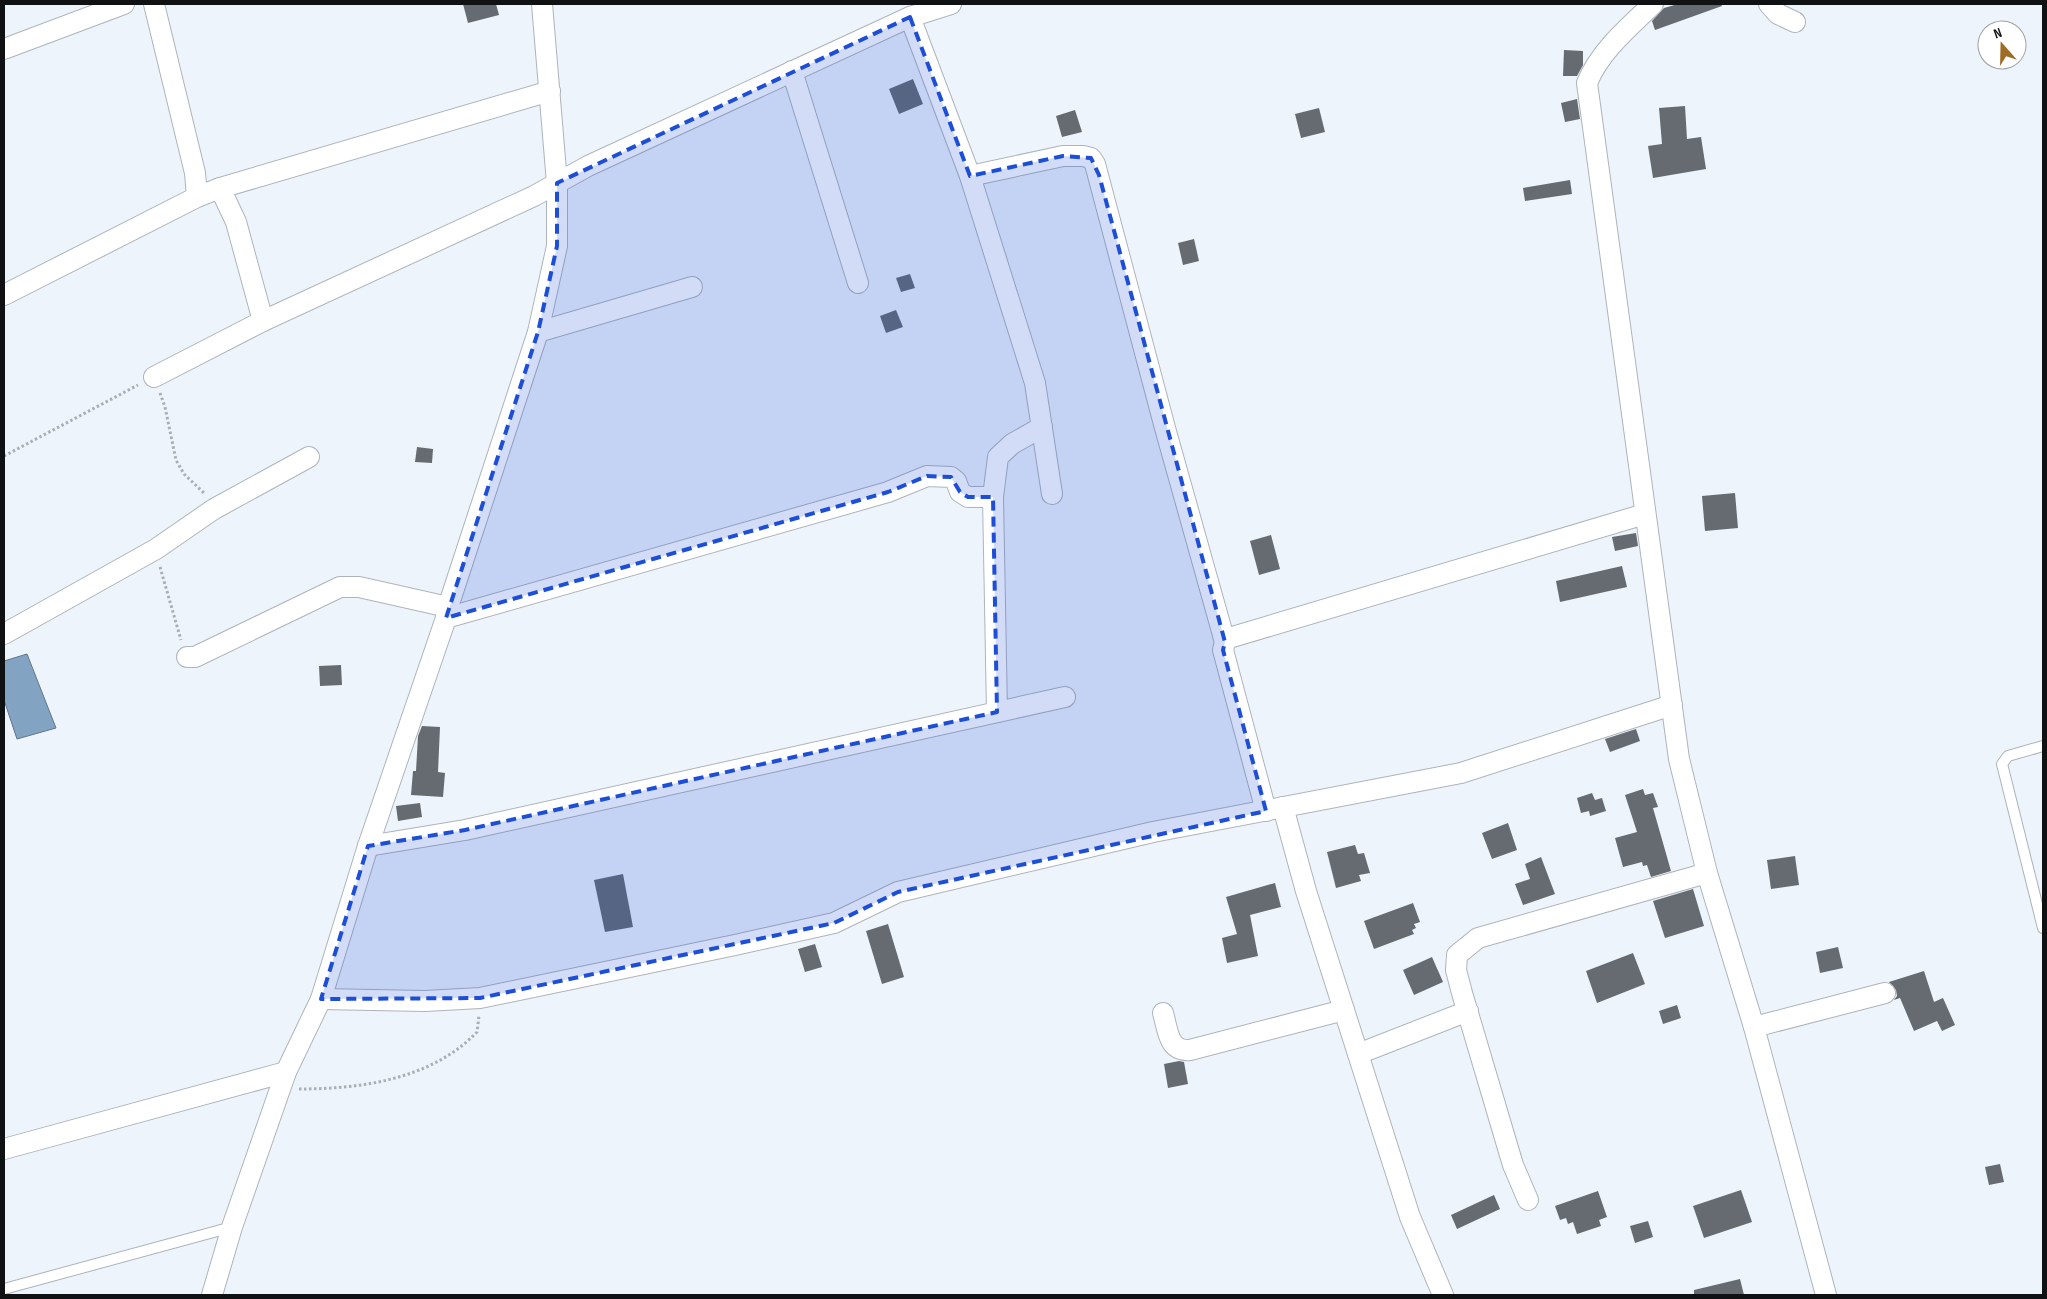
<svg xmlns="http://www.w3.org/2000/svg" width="2047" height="1299" font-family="'Sofia Sans Condensed',sans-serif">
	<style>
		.water { fill: #83a3c3; stroke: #60778e }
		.building { fill: #666b71 }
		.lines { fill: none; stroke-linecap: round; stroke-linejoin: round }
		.service-casing { stroke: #aeb4bb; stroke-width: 12 }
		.minor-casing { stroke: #aeb4bb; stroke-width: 22 }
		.path { stroke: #aaafb5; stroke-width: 3; stroke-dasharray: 2.5 2.5; stroke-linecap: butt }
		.service { stroke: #fff; stroke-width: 10 }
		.minor { stroke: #fff; stroke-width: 20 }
		.marked { fill: #1d4ed8; fill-opacity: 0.2; stroke: #1d4ed8; stroke-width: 4; stroke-dasharray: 10 6; stroke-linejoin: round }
	</style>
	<rect width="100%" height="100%" fill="#eef4fb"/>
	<path class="water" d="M27,654L56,728L17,739L4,700V661Z"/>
	<g class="building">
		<path d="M463,4H496L499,15L468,23Z"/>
		<path d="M1678,4H1721L1722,6L1655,30L1652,21L1664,8Z"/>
		<path d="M1564,50L1583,51V65L1577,76H1563Z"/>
		<path d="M913,79L923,104L899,114L889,89Z"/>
		<path d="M1577,99L1580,119L1565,122L1561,103Z"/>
		<path d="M1685,106L1687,139L1701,137L1706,169L1653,178L1648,146L1662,144L1659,108Z"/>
		<path d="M1319,108L1325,132L1301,138L1295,114Z"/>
		<path d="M1075,110L1082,132L1062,137L1056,116Z"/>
		<path d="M1570,180L1572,194L1525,201L1523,188Z"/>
		<path d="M1194,239L1199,261L1183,265L1178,243Z"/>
		<path d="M910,274L915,288L901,292L896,278Z"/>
		<path d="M896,310L903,327L886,333L880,316Z"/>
		<path d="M417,447L433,449L432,463L415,462Z"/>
		<path d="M1735,493L1738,528L1705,531L1702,496Z"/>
		<path d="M1636,533L1638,546L1615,551L1612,537Z"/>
		<path d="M1271,535L1280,569L1259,575L1250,541Z"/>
		<path d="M1622,566L1627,587L1560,602L1556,581Z"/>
		<path d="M341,665L342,685L320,686L319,666Z"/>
		<path d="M422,726L440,727L438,772L445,773L443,797L411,795L413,771H416L418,736Z"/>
		<path d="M1636,729L1640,741L1610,752L1605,739Z"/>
		<path d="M1643,789L1645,795L1653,793L1658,807L1653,808L1671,871L1651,877L1647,865L1643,866L1642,862L1623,867L1615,838L1637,832L1625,795Z"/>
		<path d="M1592,793L1595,800L1602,798L1606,811L1590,816L1589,811L1581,813L1577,798Z"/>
		<path d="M420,803L422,817L398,821L396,806Z"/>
		<path d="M1508,823L1517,850L1492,859L1482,833Z"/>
		<path d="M1355,845L1358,854L1364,853L1370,873L1359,875L1361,881L1336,888L1327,852Z"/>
		<path d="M1795,856L1799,885L1771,889L1767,860Z"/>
		<path d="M1541,857L1555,894L1523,905L1515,884L1530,879L1525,864Z"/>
		<path d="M623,874L633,927L605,932L594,880Z"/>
		<path d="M1275,883L1281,907L1250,915L1258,956L1227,963L1222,938L1237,934L1226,897Z"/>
		<path d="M1693,889L1704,926L1665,938L1653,901Z"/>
		<path d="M1413,903L1420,922L1414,924L1416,928L1412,930L1414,934L1374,949L1364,921Z"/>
		<path d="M888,924L904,977L882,984L866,931Z"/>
		<path d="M815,944L822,967L805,972L798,949Z"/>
		<path d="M1838,947L1843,968L1820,973L1816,952Z"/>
		<path d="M1633,953L1645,984L1597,1003L1586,971Z"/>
		<path d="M1432,957L1443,982L1414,995L1403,970Z"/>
		<path d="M1924,971L1934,1002L1943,998L1955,1025L1942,1031L1937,1021L1914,1031L1900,998L1894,1000L1897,996L1896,990L1889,982Z"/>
		<path d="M1677,1005L1681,1018L1663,1024L1659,1011Z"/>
		<path d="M1179,1061L1184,1062L1188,1084L1168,1088L1164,1064Z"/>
		<path d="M2000,1164L2004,1182L1989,1185L1985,1167Z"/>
		<path d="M1741,1190L1752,1222L1704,1238L1693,1206Z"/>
		<path d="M1598,1191L1607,1217L1599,1220L1601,1226L1577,1234L1573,1222L1568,1224L1566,1218L1560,1220L1555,1206Z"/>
		<path d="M1494,1195L1500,1209L1457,1229L1451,1215Z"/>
		<path d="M1648,1221L1653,1237L1635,1243L1630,1226Z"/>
		<path d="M1740,1279L1744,1295H1694V1290Z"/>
	</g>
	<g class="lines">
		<g class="service-casing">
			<g id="service">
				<path d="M2043,746L2008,756L2002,764L2043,928"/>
				<path d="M4,1289L232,1227"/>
			</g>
		</g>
		<g class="minor-casing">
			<g id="minor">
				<path d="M154,4L195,173L197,197"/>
				<path d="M1653,4C1629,27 1600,51 1587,83L1679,759L1707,873L1754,1027L1826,1295"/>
				<path d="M1769,4L1778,14L1795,22"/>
				<path d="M910,17L970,176L1035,383L1052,494"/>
				<path d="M4,49L124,4"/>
				<path d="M792,71L858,283"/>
				<path d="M970,176L1063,156H1083L1091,158L1095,164L1165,428L1225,642"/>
				<path d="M220,188L236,222L263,321"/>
				<path d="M4,295L197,197L220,188L550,91"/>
				<path d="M538,332L692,287"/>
				<path d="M154,377L263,321L534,196L588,166L910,17L951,4"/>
				<path d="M993,497L997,712"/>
				<path d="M446,618L888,492L927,476L951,477L956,481L960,492L968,497H993L998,457L1012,444L1042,427"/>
				<path d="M4,634L156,549L214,509L309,457"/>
				<path d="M187,657H195L340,587H359L448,607"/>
				<path d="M1283,807L1306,891L1410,1217L1443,1295"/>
				<path d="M1266,811L1223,650L1225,642L1229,638L1645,514"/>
				<path d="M368,846L465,830L1065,697"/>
				<path d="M321,999L425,1001L480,998L735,945L834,923L898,892L1153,832L1461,773L1672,705"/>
				<path d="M1163,1013C1168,1030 1168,1052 1190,1050L1344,1010"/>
				<path d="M1754,1027L1885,993"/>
				<path d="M1358,1054L1468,1011"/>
				<path d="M4,1149L286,1072"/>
				<path d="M1528,1200L1513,1165L1462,993L1456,970L1457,955L1478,938L1707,873"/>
				<path d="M212,1295L232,1227L286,1072L321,999L368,846L446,618L448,607L538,332L557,246V183L542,4"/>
			</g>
		</g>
		<g class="path">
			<path d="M160,393L165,407L176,460L184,474L205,494"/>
			<path d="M4,456L138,385"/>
			<path d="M160,567L181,640"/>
			<path d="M299,1089C362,1089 432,1079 477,1032L479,1016"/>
		</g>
		<use href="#service" class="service"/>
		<use href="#minor" class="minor"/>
	</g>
	<path class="marked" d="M910,17L970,176L1063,156L1091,158L1099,175L1225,642L1223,650L1266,811L898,892L834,923L480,998L321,999L368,846L465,830L997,712L993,497H968L960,492L951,477L927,476L888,492L446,618L538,332L557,246V183Z"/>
	<rect width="2047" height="1299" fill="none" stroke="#0f1113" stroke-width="10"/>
	<g transform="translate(2002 45) rotate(340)"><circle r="24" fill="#ffffff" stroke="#9fa0a1"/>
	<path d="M0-4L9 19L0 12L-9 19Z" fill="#a06b24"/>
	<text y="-8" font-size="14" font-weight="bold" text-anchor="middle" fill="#0f1113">N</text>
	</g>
</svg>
